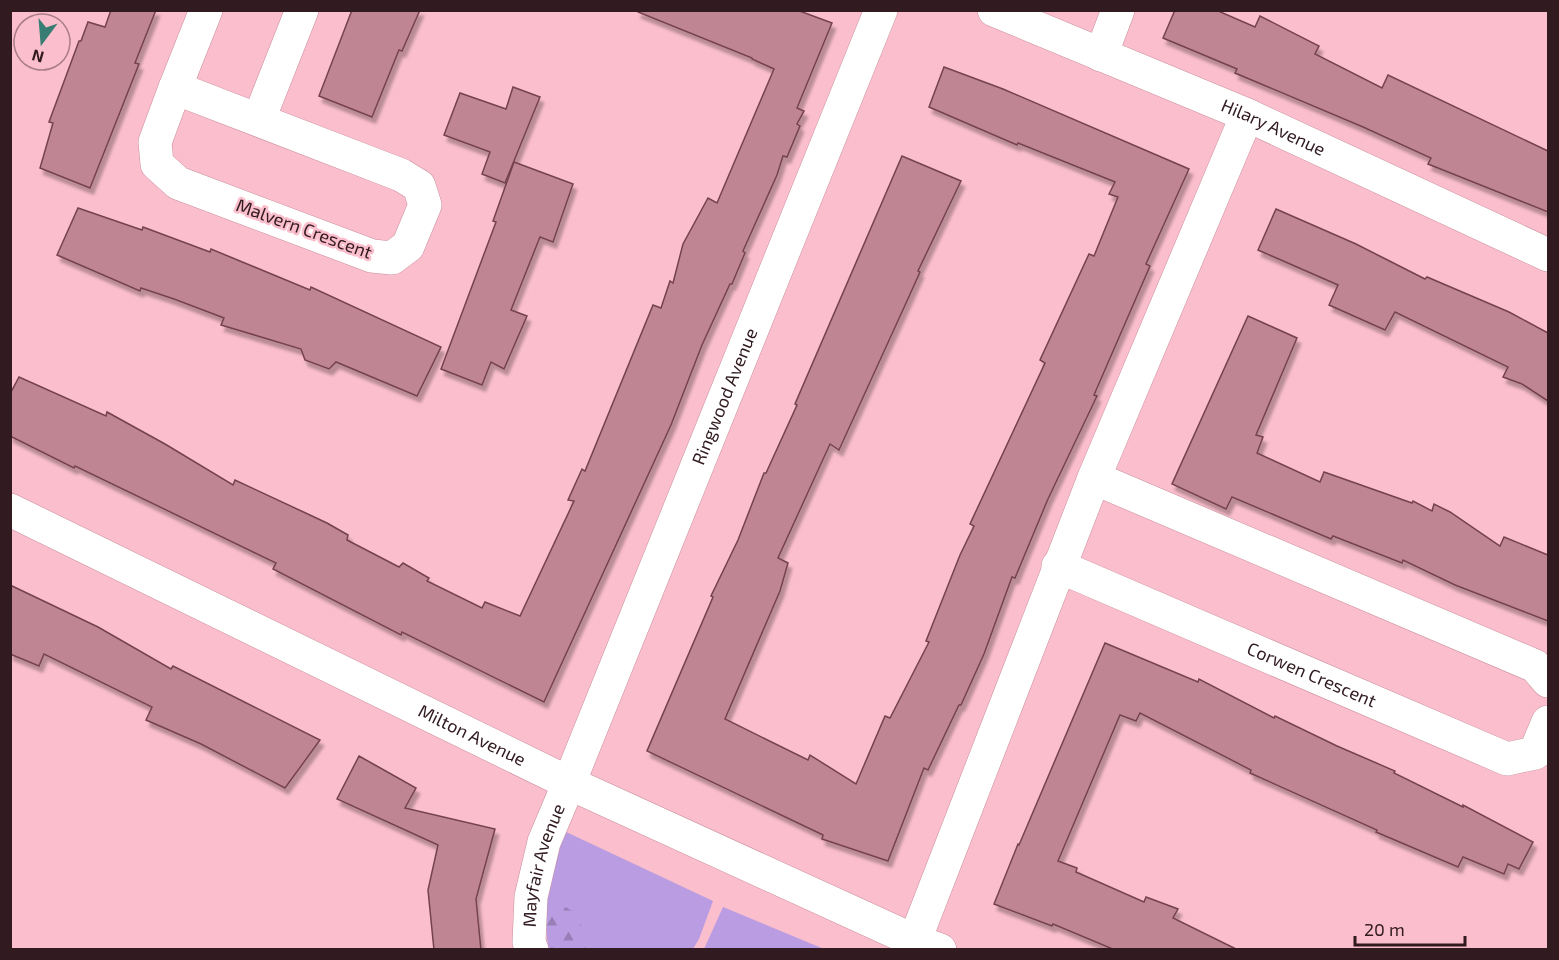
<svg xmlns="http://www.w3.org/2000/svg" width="1559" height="960" font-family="'Exo 2',sans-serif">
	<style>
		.green { fill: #b99ce1 }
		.forest { fill: url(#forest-firs) }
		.building { fill: #bf8593; stroke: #754250; stroke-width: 1.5; filter: url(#shadow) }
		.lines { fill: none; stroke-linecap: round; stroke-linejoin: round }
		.minor-casing { stroke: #c98f9d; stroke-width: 34 }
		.minor { stroke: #fff; stroke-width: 33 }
		.labels { text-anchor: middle; stroke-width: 5; stroke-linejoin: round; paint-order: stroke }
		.street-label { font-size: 18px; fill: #311b20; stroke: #fbbecc }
	</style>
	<defs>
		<pattern id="forest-firs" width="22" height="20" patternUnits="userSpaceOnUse" patternTransform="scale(1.5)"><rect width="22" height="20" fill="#b99ce1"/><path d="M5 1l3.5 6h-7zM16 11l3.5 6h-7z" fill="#977eb6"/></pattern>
		<filter id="shadow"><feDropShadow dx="3.5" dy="6" stdDeviation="1.5" flood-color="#0004"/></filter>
	</defs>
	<rect width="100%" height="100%" fill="#fbbecc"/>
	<g class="green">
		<path d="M564,831L713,901L699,939L693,949L549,950L547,937L546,889Z"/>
		<path d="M723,907L824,949H704Z"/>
	</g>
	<path class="forest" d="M557,904C573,908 582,918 583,935C584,941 583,944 586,949H549L547,937L545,907Z"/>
	<g class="building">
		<path d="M111,10H156L135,63L139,64L90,188L40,168L53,123L49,122L79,41H81L88,22L105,27Z"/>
		<path d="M352,10H420L402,51L399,50L372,117L319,96Z"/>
		<path d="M638,10H797L832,23L797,108L804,111L797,124L800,126L787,157L783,156L777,175L743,251L745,253L732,284H730L702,345L671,425L544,702L402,632L401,635L273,569L276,563L75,466L74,468L10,436V394L19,377L106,416L107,412L165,444L233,485L235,480L327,523L348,535L347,540L399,567L403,563L429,578L427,581L482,608L485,602L520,616L574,501L568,500L582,469L585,471L653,305L661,308L670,281L673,283L683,244L708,198L717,203L774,69L752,59V58L638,12Z"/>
		<path d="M1175,10H1216L1255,27L1260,16L1319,46L1315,54L1382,88L1388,75L1548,151V212L1428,164L1431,158L1363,127L1235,73L1237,69L1163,38Z"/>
		<path d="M944,67L1003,89L1189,169L1146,264L1150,266L1094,395L1097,396L1048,499L1015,578L1012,577L984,654L961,705H959L928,770L924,768L888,861L822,839L823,835L647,751L713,597L711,596L738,540L764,473H766L797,405L795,404L902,156L961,181L918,271L920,272L907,301L839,450L830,444L778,558L788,563L780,591L725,719L808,760L810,755L856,784L885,716L890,718L929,642L926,641L960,555L974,526L970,524L1045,363L1040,360L1089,254L1094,256L1118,197L1109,194L1115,182L1018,143L1017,145L929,107Z"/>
		<path d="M513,87L540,97L505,183L482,174L490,152L444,135L460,93L506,109Z"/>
		<path d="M514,162L573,184L553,242L540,237L511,310L527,316L504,369L491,362L482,385L441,369L496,222L493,221Z"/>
		<path d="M78,208L142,230L143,227L210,252L211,249L310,290L311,287L441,347L417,396L336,362L329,369L305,360L301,349L221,325L224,318L174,299L141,288L140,291L57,255Z"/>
		<path d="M1276,209L1356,244L1425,279L1427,277L1509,312L1548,333V401L1522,384L1503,377L1508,367L1395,312L1385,330L1329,305L1338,285L1258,250Z"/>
		<path d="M1248,316L1297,338L1256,435L1263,437L1257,453L1320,482L1324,472L1412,503L1413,501L1432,511L1434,504L1450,512L1500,546L1504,537L1548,555V621L1455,585L1403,560L1402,563L1333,536L1331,539L1232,497L1226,509L1172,484Z"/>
		<path d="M10,585L98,627L171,669L173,666L320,740L285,788L201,744L146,720L152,707L44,654L39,666L10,654Z"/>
		<path d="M1105,643L1198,682L1199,679L1274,718L1275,716L1337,746L1395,771L1394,773L1463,807V805L1533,842L1519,869L1508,864L1504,874L1463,857L1458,867L1376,832L1377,830L1250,773L1251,770L1140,713L1136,721L1120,715L1058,861L1077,868L1076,872L1144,902L1146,897L1178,909L1173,918L1238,950H1115L1053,924L1052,926L994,904L1018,844L1019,845Z"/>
		<path d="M359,756L416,788L405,808L495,829L476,899L481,950H434L428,890L438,845L337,799Z"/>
	</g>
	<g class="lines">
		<g class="minor-casing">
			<g id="minor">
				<path id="s1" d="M994,10L1247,115L1548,255"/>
				<path d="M1101,55L1118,10"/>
				<path d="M175,88L401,175L419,186L425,205L408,246L392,258L372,256L178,183L157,164L155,142Z"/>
				<path d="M175,88L206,10"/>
				<path d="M259,119L302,10"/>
				<path d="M1094,478L1535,666L1548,681"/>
				<path id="s2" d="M10,510L569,783L915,941L940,950"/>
				<path id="s3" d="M1058,566L1507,759L1535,753L1548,722"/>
				<path id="s4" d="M532,950L529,942L531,897L544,842L569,783L881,10"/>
				<path d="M911,950L1094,478L1247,115"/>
			</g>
		</g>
		<use href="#minor" class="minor"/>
	</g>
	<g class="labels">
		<g class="street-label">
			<text dy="6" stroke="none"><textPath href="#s1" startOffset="303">Hilary Avenue</textPath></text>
			<text transform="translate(304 229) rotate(20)" y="6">Malvern Crescent</text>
			<text dy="6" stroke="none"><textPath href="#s4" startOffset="591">Ringwood Avenue</textPath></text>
			<text dy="6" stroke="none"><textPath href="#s3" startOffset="276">Corwen Crescent</textPath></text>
			<text dy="6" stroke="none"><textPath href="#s2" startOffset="514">Milton Avenue</textPath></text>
			<text dy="6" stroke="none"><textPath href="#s4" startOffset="87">Mayfair Avenue</textPath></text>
		</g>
	</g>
	<rect width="1559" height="960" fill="none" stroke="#311b20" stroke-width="24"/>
	<g transform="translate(42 42) rotate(196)"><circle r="28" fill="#fbbecc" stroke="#aa7d87" stroke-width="1.5"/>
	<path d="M0-4.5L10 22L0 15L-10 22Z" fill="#377d73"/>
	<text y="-9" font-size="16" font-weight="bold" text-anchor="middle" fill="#311b20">N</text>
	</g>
	<path d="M1355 936v9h110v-9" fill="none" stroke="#311b20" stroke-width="3"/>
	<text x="1364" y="936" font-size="18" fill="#311b20" stroke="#fbbecc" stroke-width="4.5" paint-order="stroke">20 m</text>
</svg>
